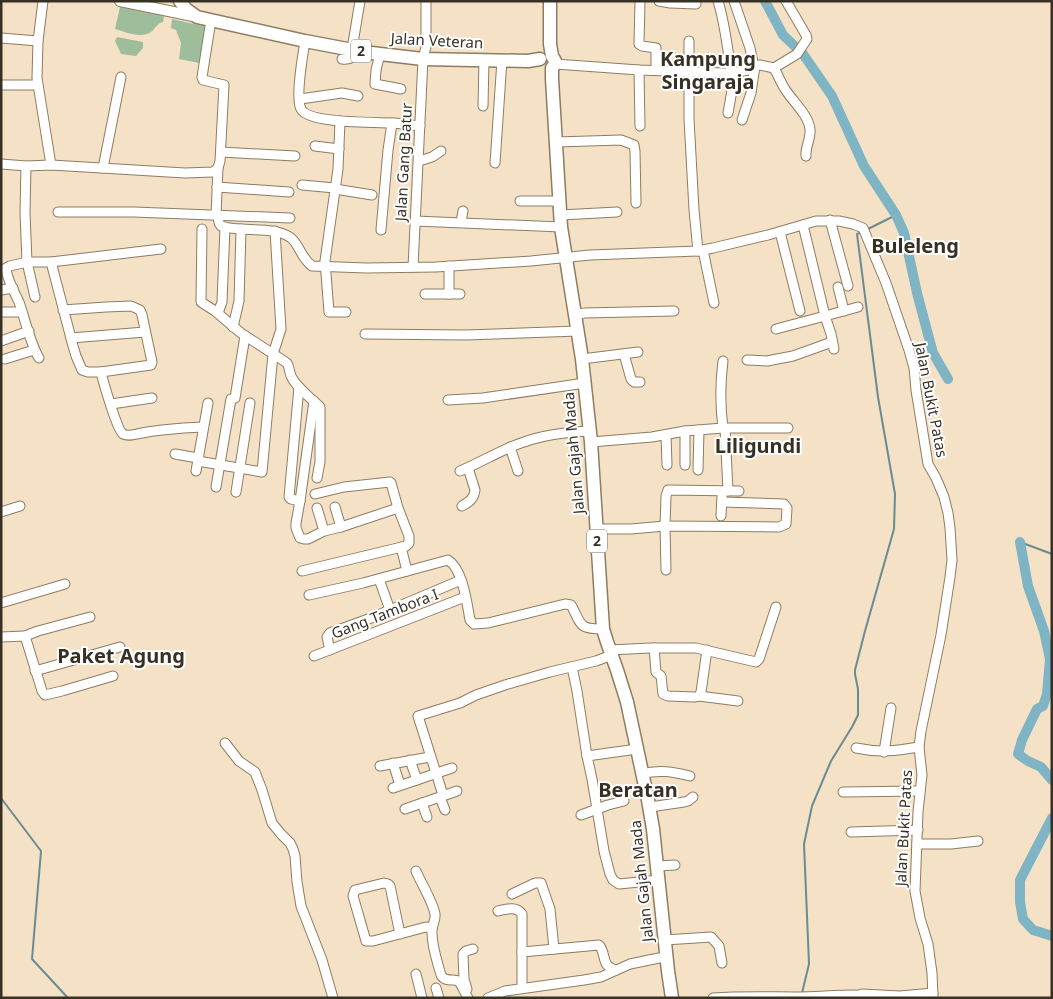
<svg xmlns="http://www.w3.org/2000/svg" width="1053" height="999" font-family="'Noto Sans',sans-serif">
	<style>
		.green { fill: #9ebd9b }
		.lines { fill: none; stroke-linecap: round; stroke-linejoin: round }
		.stream { stroke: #698c94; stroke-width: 2 }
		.river { stroke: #7eb4c4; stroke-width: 10 }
		.minor-casing { stroke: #8d7c62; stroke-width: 11 }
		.major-casing { stroke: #8d7c62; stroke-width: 12 }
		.highway-casing { stroke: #8d7c62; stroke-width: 15 }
		.minor { stroke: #fff; stroke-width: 9 }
		.major { stroke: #fff; stroke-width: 10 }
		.highway { stroke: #fff; stroke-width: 12 }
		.labels { text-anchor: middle; stroke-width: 4; stroke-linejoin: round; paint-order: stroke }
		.shield { fill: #fff; stroke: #736e66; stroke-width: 1 }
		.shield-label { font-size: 14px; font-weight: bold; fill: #373025 }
		.street-label { font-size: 15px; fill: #373025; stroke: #fff }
		.district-label { font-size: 20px; font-weight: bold; fill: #373025; stroke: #fff }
	</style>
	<rect width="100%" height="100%" fill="#f5e2c6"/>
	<g class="green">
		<path d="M120,7L164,16L163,22C156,24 156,28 151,32C141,39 125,32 115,29Z"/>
		<path d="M172,19L207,27L199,63L179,59L181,43L176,30L171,28Z"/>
		<path d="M117,37L143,42V48L136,56L121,54L115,41Z"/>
	</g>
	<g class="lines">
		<g class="stream">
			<path d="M866,230L896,215"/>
			<path d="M1020,542L1052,554"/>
			<path d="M1,798L41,851L32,959L68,998"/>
			<path d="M802,993L809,964L804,844L812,806L831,761L852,727L858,715V689L855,674V670L865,631L894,529L895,494L878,397L857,234L862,232"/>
		</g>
		<g class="river">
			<path d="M765,1L783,35L803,54L832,96L864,166L896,215L904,233L917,293L933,353L948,379"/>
			<path d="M1020,542L1028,586L1044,631L1050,659L1047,694L1043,706L1037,709L1022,740L1018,754L1028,761L1041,767L1052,780"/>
			<path d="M1052,818L1020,880V902L1023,919L1033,930L1052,936"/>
		</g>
		<g class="minor-casing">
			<g id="minor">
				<path d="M43,1L38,41L37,78L51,165"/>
				<path d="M640,1L639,44L642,46L656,48V70"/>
				<path d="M659,1L670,3L696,4"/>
				<path d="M718,1C725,24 728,49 731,73"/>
				<path d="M734,1L750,48L754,67"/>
				<path d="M1,38L38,41"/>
				<path d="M305,41C303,54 295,98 301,109C308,124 377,122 394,123C402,124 411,125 420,126"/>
				<path d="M689,41V119L694,210L698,251"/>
				<path d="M352,49L360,1"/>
				<path d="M380,54L376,70L375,84L401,89"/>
				<path d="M342,59C350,60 354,58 357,51"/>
				<path d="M555,64L639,70L724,73H731L749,70L755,66L760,65L774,68L797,54L807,39L806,35L786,1"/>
				<path d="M774,68C778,75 781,83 785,89C793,102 808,114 810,129C811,139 805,147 806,156"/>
				<path d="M639,70L640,126"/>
				<path d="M1,85H37"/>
				<path d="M300,99L342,93L358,96"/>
				<path d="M483,106L484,60"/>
				<path d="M728,113L735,73"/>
				<path d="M742,120L751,93L755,66"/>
				<path d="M340,121L338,169L325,261L329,312H346"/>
				<path d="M556,142L621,140L634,145L635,151L636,203"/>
				<path d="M315,146L339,149"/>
				<path d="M221,152L295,156"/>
				<path d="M419,161L432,157L441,151"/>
				<path d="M495,163L502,60"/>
				<path d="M1,164L26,166L51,165L185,173L213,172L218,168L220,161L224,85L203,80L202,77L211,20"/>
				<path d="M26,166L25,213L27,262L35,297"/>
				<path d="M103,168L121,77"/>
				<path d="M302,185L335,188"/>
				<path d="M217,187L289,192"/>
				<path d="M335,189L372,195"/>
				<path d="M520,201H559"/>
				<path d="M58,212H134L290,218"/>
				<path d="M216,215L218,168"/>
				<path d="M218,215L219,223L221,226C241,233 274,225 291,238C299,244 301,258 312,266L366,268L436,267L531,261L590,255L698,251L713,248L768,235L816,221H839L853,224L863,228L886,283L909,350L914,368L916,390L928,464L936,478L944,497L948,513L950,528L952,560L950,577L941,635L921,731L919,747L922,775L918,812L915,891L920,918L928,944L932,973L933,998"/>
				<path d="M560,215L617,212"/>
				<path d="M830,220L848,286"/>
				<path d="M415,221L561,227"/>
				<path d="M461,222L463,211"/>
				<path d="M202,229L201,302L215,311L241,333L287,363C290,368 289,373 292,378C298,389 311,398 320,407V462L317,478"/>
				<path d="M381,230L388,150L392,123"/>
				<path d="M780,232L800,311"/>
				<path d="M703,250L714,303"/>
				<path d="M51,262L73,346L76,356L82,370L88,372H101L151,365L152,362L142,315L140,310L131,306L106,307L63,310"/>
				<path d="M449,266V294H460"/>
				<path d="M413,267L423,59L426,47V1"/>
				<path d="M838,287L844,311"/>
				<path d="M1,290L13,288"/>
				<path d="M425,294H449"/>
				<path d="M1,312H22"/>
				<path d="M218,313L222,302L225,227"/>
				<path d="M575,315L584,313L674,311"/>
				<path d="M233,327L239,301L241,229"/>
				<path d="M776,329L825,316L803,225"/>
				<path d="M365,334L466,335L578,331"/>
				<path d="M71,338L145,332"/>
				<path d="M1,341L29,331"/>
				<path d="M834,349L831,334L825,316L858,307"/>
				<path d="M624,354L631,379L634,382H640"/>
				<path d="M39,358C30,343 25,319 19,302C14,291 7,280 6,268L10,266L27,262H51L161,249"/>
				<path d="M5,359L34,350"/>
				<path d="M582,359L638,352"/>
				<path d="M747,360L767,361L793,356L832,342"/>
				<path d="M101,372C103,381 117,430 123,434C128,437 136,434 142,433C162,429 182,428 203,427"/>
				<path d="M299,387L289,497L291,499L300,501"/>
				<path d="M235,398L245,336"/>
				<path d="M448,400L483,398L585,383"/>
				<path d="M314,401L300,501L296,523V528L300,538L304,539H308L324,531L341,527L398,508"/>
				<path d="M111,404L152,398"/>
				<path d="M723,428C720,405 720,384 723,361"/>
				<path d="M725,428L728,491"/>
				<path d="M666,435L667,465"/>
				<path d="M591,442L652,437L685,431L723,428H788"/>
				<path d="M510,447L518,471"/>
				<path d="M175,454L198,458"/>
				<path d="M198,461L262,472L273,354L281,329L275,231"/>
				<path d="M685,465V431"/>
				<path d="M698,470L699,430"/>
				<path d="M196,471L208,403"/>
				<path d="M460,471C482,462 502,449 524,442C546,434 567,432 590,431"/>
				<path d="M216,487L231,399"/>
				<path d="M236,492L250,403"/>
				<path d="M462,506C469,502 474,499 475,490L468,468"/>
				<path d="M335,507L341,527"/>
				<path d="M317,508L324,531"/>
				<path d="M1,512L20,506"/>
				<path d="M721,516L722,496"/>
				<path d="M596,529H631L665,526L779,527L786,524L787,508L784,504L722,502"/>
				<path d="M401,547L407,571"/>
				<path d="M666,570L665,526L666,496L668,490L739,491"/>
				<path d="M302,571L406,546L409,543V536L398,508L391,483L390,482L344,487L315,494"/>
				<path d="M379,579L390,610"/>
				<path d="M309,595L363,583L448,560C463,569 467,604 470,620L474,624L488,623L565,604L571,605C582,625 578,629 603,629"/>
				<path d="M1,603L65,584"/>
				<path d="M25,636L38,631L90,617"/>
				<path d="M1,637L25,636L42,691L45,695L62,691L113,676"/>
				<path d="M654,648L656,672L661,676L663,694L668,696L695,697L699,696L701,692L707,650"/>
				<path d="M330,650L327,637L330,633L371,618L461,580"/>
				<path d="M610,650L650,648H696L756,662L759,659L776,607"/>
				<path d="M314,656L465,597"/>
				<path d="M572,667L577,691L587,756L592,779L604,851L610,874L613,880L619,884L659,880"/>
				<path d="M35,671L120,647"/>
				<path d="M699,696L738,701"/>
				<path d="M225,743L239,761L255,772L262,790L272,823L281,834L290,843L293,849L295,856L297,882L301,906L322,960L333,998"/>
				<path d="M856,748C880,753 895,751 919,747"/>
				<path d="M884,752L891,708"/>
				<path d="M587,756L637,749"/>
				<path d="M410,760L417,780"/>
				<path d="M393,763L400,785"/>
				<path d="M380,766L430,757"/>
				<path d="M642,774C658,769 674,772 690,776"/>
				<path d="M393,788L452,768"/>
				<path d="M843,792L920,791"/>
				<path d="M443,795L418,716L460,703L476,695L505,685L550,672L596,661L612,655"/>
				<path d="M440,797L445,810"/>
				<path d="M422,803L427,817"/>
				<path d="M650,807L684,802L688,801L693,797"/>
				<path d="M405,809L457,791"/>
				<path d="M581,815L608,805L624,801"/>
				<path d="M851,832L918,830"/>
				<path d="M917,844H951L978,841"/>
				<path d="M658,866L675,865"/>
				<path d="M416,871C421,883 433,902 435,914C436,921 431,926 432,933C432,947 437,961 441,975C445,982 452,979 459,981L468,998"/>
				<path d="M512,894L535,883H541L550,909L554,949"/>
				<path d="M498,911C507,909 516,906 522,914V988"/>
				<path d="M400,934L390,886L388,884L384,883L355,890L353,896L366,941H373L426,927L432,928"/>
				<path d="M665,940L711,937L719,946L722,963"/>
				<path d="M522,952L599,945C607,954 600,966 616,970"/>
				<path d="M416,974L422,998"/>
				<path d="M436,988L439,998"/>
				<path d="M467,989L464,979L463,954L466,951L473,949"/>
				<path d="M851,997L862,994L900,996L933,993"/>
				<path d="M488,998L505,991L584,980L601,977L630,964L659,958L667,957"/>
				<path d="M713,998C741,996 768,997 796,997C815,997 835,995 855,995"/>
			</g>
		</g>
		<g class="major-casing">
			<path id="major" d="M120,1L193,16"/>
		</g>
		<g class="highway-casing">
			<g id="highway">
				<path d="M180,1L186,9L197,17L305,41L363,52L423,59L528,61L540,59"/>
				<path d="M550,1V44L552,56L555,61V64L552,68V79L561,227L582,359L591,442L603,629L607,642L617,670L627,702L648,800L653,829L668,971L672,998"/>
			</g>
		</g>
		<use href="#minor" class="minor"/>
		<use href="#major" class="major"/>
		<use href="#highway" class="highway"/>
	</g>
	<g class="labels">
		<g class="shield">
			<rect x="351" y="39.5" width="20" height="23" rx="4"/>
			<rect x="587" y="529.5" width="20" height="23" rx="4"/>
		</g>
		<g class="shield-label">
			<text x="361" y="56">2</text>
			<text x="597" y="546">2</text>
		</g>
		<g class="street-label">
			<text transform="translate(437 41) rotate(3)" y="5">Jalan Veteran</text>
			<text transform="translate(404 162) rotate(-87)" y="5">Jalan Gang Batur</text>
			<text transform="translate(931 400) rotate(79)" y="5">Jalan Bukit Patas</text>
			<text transform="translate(574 453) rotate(-95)" y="5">Jalan Gajah Mada</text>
			<text transform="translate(385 614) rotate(-21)" y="5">Gang Tambora I</text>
			<text transform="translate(904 828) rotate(-87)" y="5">Jalan Bukit Patas</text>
			<text transform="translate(642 881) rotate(-96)" y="5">Jalan Gajah Mada</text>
		</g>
		<g class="district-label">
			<text x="708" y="66">Kampung<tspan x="708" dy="23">Singaraja</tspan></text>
			<text x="915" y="253">Buleleng</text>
			<text x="758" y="453">Liligundi</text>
			<text x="121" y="663">Paket Agung</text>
			<text x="638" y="797">Beratan</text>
		</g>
	</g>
	<rect width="1053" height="999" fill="none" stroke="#373025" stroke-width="5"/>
</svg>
